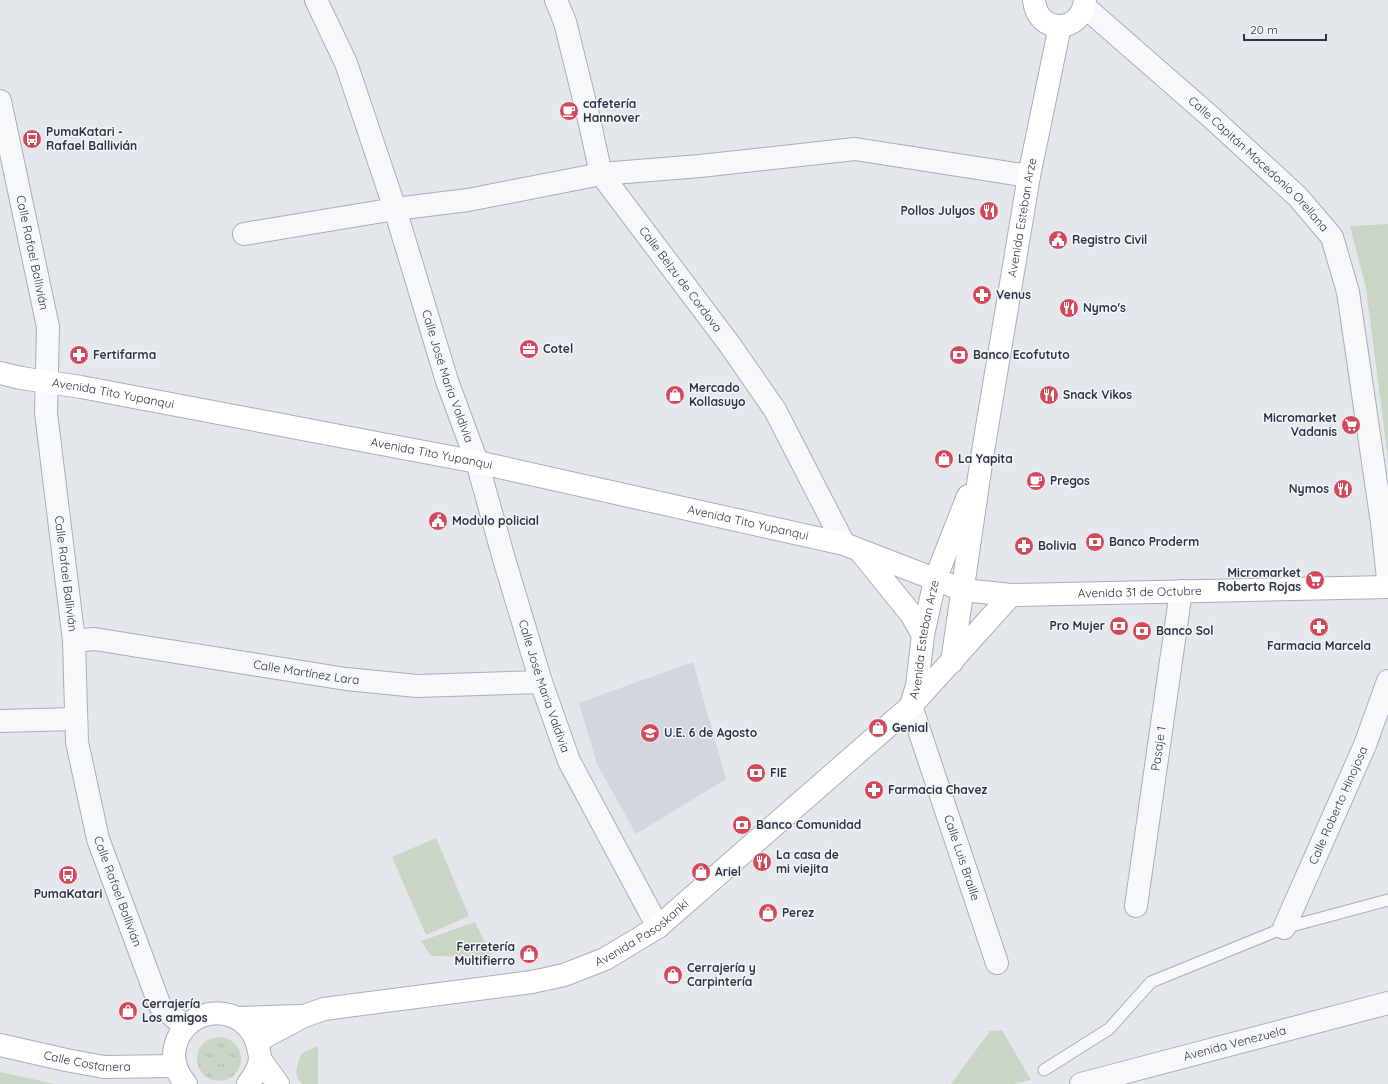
<svg xmlns="http://www.w3.org/2000/svg" width="1388" height="1084" font-family="Quicksand,sans-serif">
	<style>
		.built { fill: #d2d6de }
		.grass { fill: url(#grass-tufts) }
		.green { fill: #c9d6c5 }
		.lines { fill: none; stroke-linecap: round; stroke-linejoin: round }
		.service-casing { stroke: #a9aeb7; stroke-width: 13 }
		.minor-casing { stroke: #a9aeb7; stroke-width: 24 }
		.tertiary-casing { stroke: #a9aeb7; stroke-width: 24 }
		.secondary-casing { stroke: #a9aeb7; stroke-width: 24 }
		.service { stroke: #f7f8fa; stroke-width: 11 }
		.minor { stroke: #f7f8fa; stroke-width: 22 }
		.tertiary { stroke: #f7f8fa; stroke-width: 22 }
		.secondary { stroke: #fff; stroke-width: 22 }
		.labels { text-anchor: middle; stroke-width: 3; stroke-linejoin: round; paint-order: stroke }
		.poi-label { font-size: 12px; font-weight: bold; fill: #2b3445; stroke: #f4f6f9; text-anchor: start }
		.street-label { font-size: 12px; fill: #2b3445; stroke: #f4f6f9 }
	</style>
	<defs>
		<pattern id="grass-tufts" width="24" height="20" patternUnits="userSpaceOnUse"><rect width="24" height="20" fill="#c9d6c5"/><path d="M3 7l-1-3M5 7V3M7 7l1-3M15 17l-1-3M17 17v-4M19 17l1-3" fill="none" stroke="#adb8ab"/></pattern>
	</defs>
	<rect width="100%" height="100%" fill="#e4e7ec"/>
	<path class="built" d="M693,662L726,779L636,834L597,764L579,703Z"/>
	<circle class="grass" cx="219" cy="1059" r="22"/>
	<g class="green">
		<path d="M1388,224V459L1366,288L1350,226Z"/>
		<path d="M436,838L469,916L426,935L392,857Z"/>
		<path d="M475,922L492,957L431,956L421,941Z"/>
		<path d="M1002,1030L1031,1080L1013,1084H951L990,1031Z"/>
		<path d="M318,1046V1084H302C292,1075 298,1063 302,1053Z"/>
		<path d="M0,1072L55,1084H0Z"/>
	</g>
	<g class="lines">
		<g class="service-casing">
			<path id="service" d="M1044,1070L1109,1029L1151,982L1284,928L1388,900"/>
		</g>
		<g class="minor-casing">
			<g id="minor">
				<path id="s1" d="M316,0L346,63L395,209L447,381L477,462L504,559L541,682L569,761L658,927"/>
				<path id="s2" d="M556,0L565,22L588,115L601,174L730,345L775,410L844,544"/>
				<path id="s3" d="M1085,7L1212,118L1298,197L1332,237L1348,292L1382,523L1388,579"/>
				<path d="M244,234L395,209L468,200L601,174L700,166L855,149L1029,176"/>
				<path id="s4" d="M74,641L94,639L346,679L417,686L541,682"/>
				<path id="s5" d="M911,706L997,963"/>
				<path d="M0,721L76,719"/>
				<path id="s6" d="M1136,906L1181,591"/>
				<path id="s7" d="M1284,928L1365,745L1388,681"/>
			</g>
		</g>
		<g class="tertiary-casing">
			<g id="tertiary">
				<path id="s8" d="M0,101L48,327L46,413L74,641L77,742L98,839L160,1006L185,1026"/>
				<path id="s9" d="M1081,1084L1388,1003"/>
			</g>
		</g>
		<g class="secondary-casing">
			<g id="secondary">
				<path d="M1034,0C1037,35 1082,34 1085,0"/>
				<path id="s10" d="M0,373L21,378L81,387L477,462L844,544L963,590L1011,595L1388,587"/>
				<path d="M860,551L911,614L923,635"/>
				<path id="s11" d="M952,662L982,457L1029,176L1060,26"/>
				<path id="s12" d="M911,705L917,686L923,635L935,580L968,496"/>
				<path d="M237,1018L299,1016"/>
				<path id="s13" d="M257,1041L304,1016L324,1009L532,982L564,975L605,959L658,927L911,706L1011,595"/>
				<path id="s14" d="M0,1045L66,1060L104,1067L175,1066"/>
				<path d="M260,1059L278,1084"/>
				<path d="M186,1084C177,1074 172,1060 175,1047C186,1002 248,1002 258,1047C259,1051 260,1056 260,1059C259,1069 253,1077 248,1084"/>
			</g>
		</g>
		<use href="#service" class="service"/>
		<use href="#minor" class="minor"/>
		<use href="#tertiary" class="tertiary"/>
		<use href="#secondary" class="secondary"/>
	</g>
	<defs>
		<g id="cafe-disc" transform="scale(1)"><circle r="9.5" fill="#d1495b" stroke="#f4f6f9"/><path d="M-5.5-4.5H6V0H3Q3 3.5 0 3.5H-2.5Q-5.5 3.5-5.5 0ZM3-3.2v2h1.7v-2ZM-6 4.5H4V6H-6Z" fill="#fff"/></g>
		<g id="bus-disc" transform="scale(1)"><circle r="9.5" fill="#d1495b" stroke="#f4f6f9"/><path d="M-5-6H5V4H4V6H2V4H-2V6H-4V4H-5ZM-3.5-4V0h7V-4ZM-3.5 1.2v1.5H-2V1.2ZM2 1.2v1.5H3.5V1.2Z" fill="#fff"/></g>
		<g id="restaurant-disc" transform="scale(1)"><circle r="9.5" fill="#d1495b" stroke="#f4f6f9"/><path d="M-5-6h1v4h1v-4h1v4h1v-4h1v5L-1.5 .5V6h-2V.5L-5-1ZM5-6V6H3V1.5H1.5Q1.5-4 5-6Z" fill="#fff"/></g>
		<g id="civic-disc" transform="scale(1)"><circle r="9.5" fill="#d1495b" stroke="#f4f6f9"/><path d="M-.6-6.5H3V-4.5H.6V-3L4-1V1h2V6H-6V1h2V-1L-.6-3ZM-1.2 2.5V6h2.4V2.5Z" fill="#fff"/></g>
		<g id="pharmacy-disc" transform="scale(1)"><circle r="9.5" fill="#d1495b" stroke="#f4f6f9"/><path d="M-2-6h4v4h4v4h-4v4h-4v-4h-4v-4h4Z" fill="#fff"/></g>
		<g id="office-disc" transform="scale(1)"><circle r="9.5" fill="#d1495b" stroke="#f4f6f9"/><path d="M-6-3h4V-5.5h4V-3h4V5H-6ZM-1-4.5V-3h2v-1.5ZM-6 0V1H6V0Z" fill="#fff"/></g>
		<g id="bank-disc" transform="scale(1)"><circle r="9.5" fill="#d1495b" stroke="#f4f6f9"/><path d="M-6-4H6V4H-6ZM0-2.3a2.3 2.3 0 1 0 0 4.6a2.3 2.3 0 1 0 0-4.6Z" fill="#fff"/></g>
		<g id="shop-disc" transform="scale(1)"><circle r="9.5" fill="#d1495b" stroke="#f4f6f9"/><path d="M-5-2.5h2.3a2.7 3.5 0 0 1 5.4 0H5L5.5 6h-11ZM-1.5-2.5h3a1.5 2.3 0 0 0-3 0Z" fill="#fff"/></g>
		<g id="supermarket-disc" transform="scale(1)"><circle r="9.5" fill="#d1495b" stroke="#f4f6f9"/><path d="M-6-5.5h2.5l.6 2H6L4.5 2H-2.5L-4.4-4H-6ZM-1.5 3.2a1.3 1.3 0 1 0 .1 0ZM3 3.2a1.3 1.3 0 1 0 .1 0Z" fill="#fff"/></g>
		<g id="school-disc" transform="scale(1)"><circle r="9.5" fill="#d1495b" stroke="#f4f6f9"/><path d="M0-5L7-2L0 1L-7-2ZM-4 1L0 2.5L4 1V4Q0 6-4 4Z" fill="#fff"/></g>
	</defs>
	<g fill-rule="evenodd">
		<use href="#cafe-disc" x="569" y="111"/>
		<use href="#bus-disc" x="32" y="139"/>
		<use href="#restaurant-disc" x="989" y="211"/>
		<use href="#civic-disc" x="1058" y="240"/>
		<use href="#pharmacy-disc" x="982" y="295"/>
		<use href="#restaurant-disc" x="1069" y="308"/>
		<use href="#office-disc" x="529" y="349"/>
		<use href="#pharmacy-disc" x="79" y="355"/>
		<use href="#bank-disc" x="959" y="355"/>
		<use href="#shop-disc" x="675" y="395"/>
		<use href="#restaurant-disc" x="1049" y="395"/>
		<use href="#supermarket-disc" x="1351" y="425"/>
		<use href="#shop-disc" x="944" y="459"/>
		<use href="#cafe-disc" x="1036" y="481"/>
		<use href="#restaurant-disc" x="1343" y="489"/>
		<use href="#civic-disc" x="438" y="521"/>
		<use href="#bank-disc" x="1095" y="542"/>
		<use href="#pharmacy-disc" x="1024" y="546"/>
		<use href="#supermarket-disc" x="1315" y="580"/>
		<use href="#bank-disc" x="1119" y="626"/>
		<use href="#pharmacy-disc" x="1319" y="627"/>
		<use href="#bank-disc" x="1142" y="631"/>
		<use href="#shop-disc" x="878" y="728"/>
		<use href="#school-disc" x="650" y="733"/>
		<use href="#bank-disc" x="756" y="773"/>
		<use href="#pharmacy-disc" x="874" y="790"/>
		<use href="#bank-disc" x="742" y="825"/>
		<use href="#restaurant-disc" x="762" y="862"/>
		<use href="#shop-disc" x="701" y="872"/>
		<use href="#bus-disc" x="68" y="875"/>
		<use href="#shop-disc" x="768" y="913"/>
		<use href="#shop-disc" x="529" y="954"/>
		<use href="#shop-disc" x="673" y="975"/>
		<use href="#shop-disc" x="128" y="1011"/>
	</g>
	<g class="labels">
		<g class="poi-label">
			<text x="583" y="108">cafetería<tspan x="583" dy="14">Hannover</tspan></text>
			<text x="46" y="136">PumaKatari -<tspan x="46" dy="14">Rafael Ballivián</tspan></text>
			<text x="975" y="215" text-anchor="end">Pollos Julyos</text>
			<text x="1072" y="244">Registro Civil</text>
			<text x="996" y="299">Venus</text>
			<text x="1083" y="312">Nymo's</text>
			<text x="543" y="353">Cotel</text>
			<text x="93" y="359">Fertifarma</text>
			<text x="973" y="359">Banco Ecofututo</text>
			<text x="689" y="392">Mercado<tspan x="689" dy="14">Kollasuyo</tspan></text>
			<text x="1063" y="399">Snack Vikos</text>
			<text x="1337" y="422" text-anchor="end">Micromarket<tspan x="1337" dy="14">Vadanis</tspan></text>
			<text x="958" y="463">La Yapita</text>
			<text x="1050" y="485">Pregos</text>
			<text x="1329" y="493" text-anchor="end">Nymos</text>
			<text x="452" y="525">Modulo policial</text>
			<text x="1109" y="546">Banco Proderm</text>
			<text x="1038" y="550">Bolivia</text>
			<text x="1301" y="577" text-anchor="end">Micromarket<tspan x="1301" dy="14">Roberto Rojas</tspan></text>
			<text x="1105" y="630" text-anchor="end">Pro Mujer</text>
			<text x="1156" y="635">Banco Sol</text>
			<text x="1319" y="650" text-anchor="middle">Farmacia Marcela</text>
			<text x="892" y="732">Genial</text>
			<text x="664" y="737">U.E. 6 de Agosto</text>
			<text x="770" y="777">FIE</text>
			<text x="888" y="794">Farmacia Chavez</text>
			<text x="756" y="829">Banco Comunidad</text>
			<text x="776" y="859">La casa de<tspan x="776" dy="14">mi viejita</tspan></text>
			<text x="715" y="876">Ariel</text>
			<text x="68" y="898" text-anchor="middle">PumaKatari</text>
			<text x="782" y="917">Perez</text>
			<text x="515" y="951" text-anchor="end">Ferretería<tspan x="515" dy="14">Multifierro</tspan></text>
			<text x="687" y="972">Cerrajería y<tspan x="687" dy="14">Carpintería</tspan></text>
			<text x="142" y="1008">Cerrajería<tspan x="142" dy="14">Los amigos</tspan></text>
		</g>
		<g class="street-label">
			<text dy="4" stroke="none"><textPath href="#s3" startOffset="234">Calle Capitán Macedonio Orellana</textPath></text>
			<text dy="4" stroke="none"><textPath href="#s11" startOffset="450">Avenida Esteban Arze</textPath></text>
			<text dy="4" stroke="none"><textPath href="#s8" startOffset="155">Calle Rafael Ballivián</textPath></text>
			<text dy="4" stroke="none"><textPath href="#s2" startOffset="312">Calle Belzu de Cordova</textPath></text>
			<text dy="4" stroke="none"><textPath href="#s1" startOffset="399">Calle José Maria Valdivia</textPath></text>
			<text dy="4" stroke="none"><textPath href="#s10" startOffset="115">Avenida Tito Yupanqui</textPath></text>
			<text dy="4" stroke="none"><textPath href="#s10" startOffset="439">Avenida Tito Yupanqui</textPath></text>
			<text dy="4" stroke="none"><textPath href="#s10" startOffset="763">Avenida Tito Yupanqui</textPath></text>
			<text dy="4" stroke="none"><textPath href="#s8" startOffset="479">Calle Rafael Ballivián</textPath></text>
			<text dy="4" stroke="none"><textPath href="#s10" startOffset="1166">Avenida 31 de Octubre</textPath></text>
			<text dy="4" stroke="none"><textPath href="#s12" startOffset="67">Avenida Esteban Arze</textPath></text>
			<text dy="4" stroke="none"><textPath href="#s4" startOffset="235">Calle Martínez Lara</textPath></text>
			<text dy="4" stroke="none"><textPath href="#s1" startOffset="724">Calle José Maria Valdivia</textPath></text>
			<text dy="4" stroke="none"><textPath href="#s6" startOffset="159">Pasaje 1</textPath></text>
			<text dy="4" stroke="none"><textPath href="#s7" startOffset="134">Calle Roberto Hinojosa</textPath></text>
			<text dy="4" stroke="none"><textPath href="#s5" startOffset="160">Calle Luis Braille</textPath></text>
			<text dy="4" stroke="none"><textPath href="#s8" startOffset="803">Calle Rafael Ballivián</textPath></text>
			<text dy="4" stroke="none"><textPath href="#s13" startOffset="406">Avenida Pasoskanki</textPath></text>
			<text dy="4" stroke="none"><textPath href="#s9" startOffset="159">Avenida Venezuela</textPath></text>
			<text dy="4" stroke="none"><textPath href="#s14" startOffset="89">Calle Costanera</textPath></text>
		</g>
	</g>
	<path d="M1244 34v6h82v-6" fill="none" stroke="#2b3445" stroke-width="2"/>
	<text x="1250" y="34" font-size="12" fill="#2b3445" stroke="#f4f6f9" stroke-width="3" paint-order="stroke">20 m</text>
</svg>
